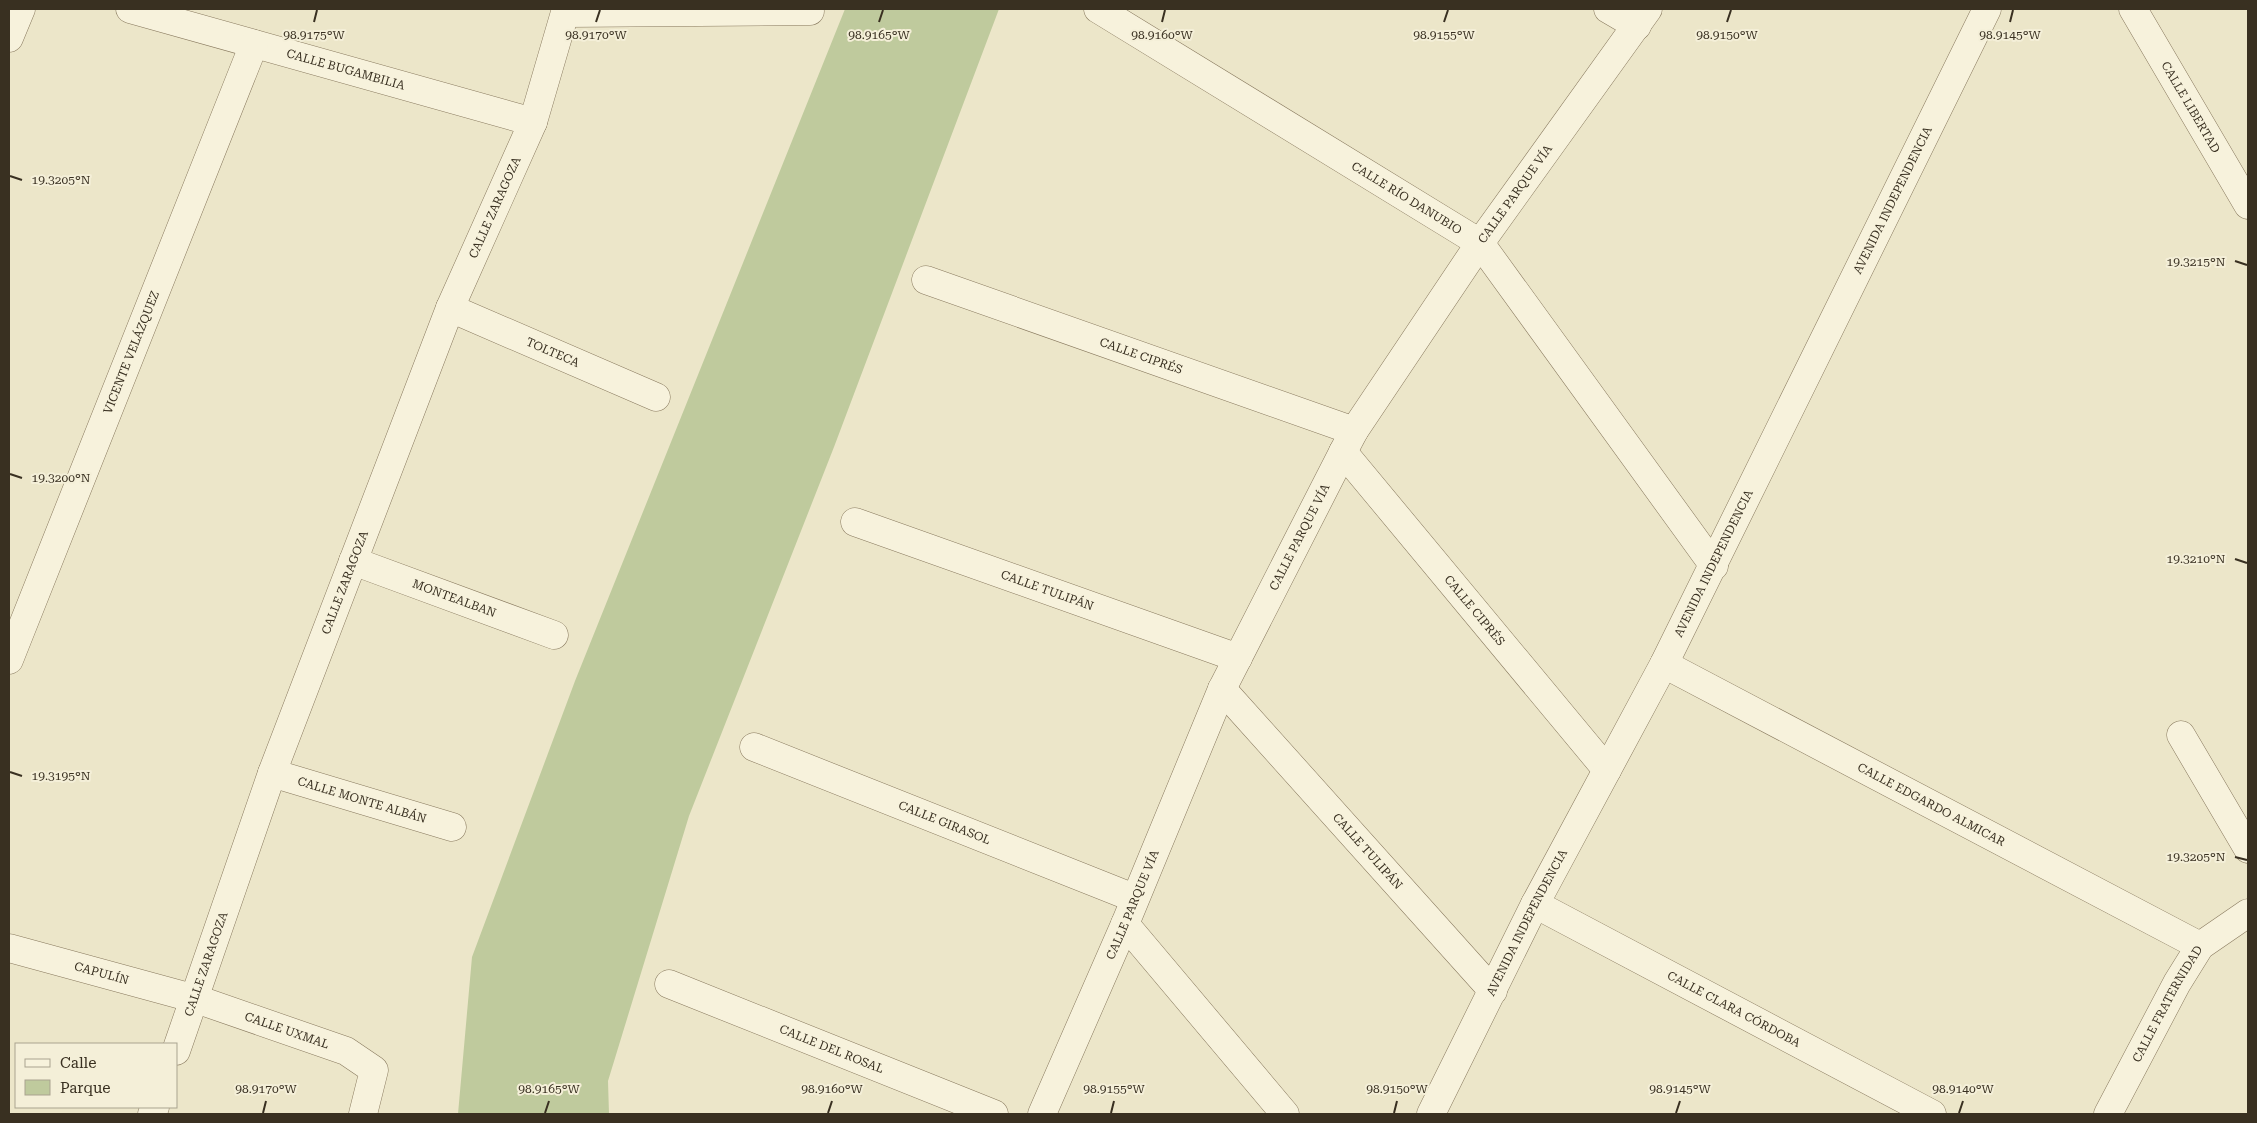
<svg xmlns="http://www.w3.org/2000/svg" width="2257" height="1123" font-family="'Roboto Serif',serif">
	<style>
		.green { fill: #bfca9d }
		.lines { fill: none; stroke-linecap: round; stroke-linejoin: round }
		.minor-casing { stroke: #88795e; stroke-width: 29 }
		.tertiary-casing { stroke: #88795e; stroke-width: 29 }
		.minor { stroke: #f7f2dc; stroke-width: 28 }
		.tertiary { stroke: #f7f2dc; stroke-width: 28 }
		.ticks { fill: none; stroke: #393021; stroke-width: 2 }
		.labels { text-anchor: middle; stroke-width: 4; stroke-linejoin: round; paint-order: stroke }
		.street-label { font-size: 12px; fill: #393021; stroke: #f4efd8 }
		.ticks-label { font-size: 12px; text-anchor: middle; fill: #393021; stroke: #f4efd8; stroke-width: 4; stroke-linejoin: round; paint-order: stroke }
	</style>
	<rect width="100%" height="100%" fill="#ece6c9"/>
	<path class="green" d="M845,9H999L834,447L689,816L608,1081L609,1114H458L472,957L575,681Z"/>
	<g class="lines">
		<g class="minor-casing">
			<g id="minor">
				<path id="s1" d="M130,9L533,122"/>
				<path id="s2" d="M1098,9L1480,243L1714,566"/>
				<path d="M1608,9L1637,26"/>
				<path id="s3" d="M2133,9L2248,205"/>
				<path d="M566,13L810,11"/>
				<path d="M9,38L21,9"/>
				<path id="s4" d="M926,280L1354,431"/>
				<path id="s5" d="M450,308L656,397"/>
				<path id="s6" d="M1343,452L1607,770"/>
				<path id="s7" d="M855,522L1238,658"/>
				<path id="s8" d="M353,561L554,635"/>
				<path id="s9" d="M9,660L254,44"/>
				<path id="s10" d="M1664,664L2200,946"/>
				<path id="s11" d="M1222,689L1493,991"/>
				<path d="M2181,735L2248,849"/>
				<path id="s12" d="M754,747L1134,898"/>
				<path id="s13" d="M272,773L452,827"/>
				<path id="s14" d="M1535,904L1932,1114"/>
				<path d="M1125,924L1285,1114"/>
				<path id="s15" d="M9,948L196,999L346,1051L374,1070L363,1114"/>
				<path id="s16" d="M669,984L994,1114"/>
				<path id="s17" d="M176,1051L272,773L450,308L533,122L566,9"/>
				<path d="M152,1114L155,1107"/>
				<path id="s18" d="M1042,1114L1125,924L1222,689L1343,452L1354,431L1480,243L1648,9"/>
				<path id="s19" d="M2108,1114L2177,983L2200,946L2248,913"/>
			</g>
		</g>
		<g class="tertiary-casing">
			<g id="tertiary">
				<path id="s20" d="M1431,1114L1535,904L1664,664L1987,9"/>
			</g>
		</g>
		<use href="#minor" class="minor"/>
		<use href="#tertiary" class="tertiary"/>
	</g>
	<path class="ticks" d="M314,22L317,10M596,22L600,10M879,22L883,10M1162,22L1165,10M1444,22L1448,10M1727,22L1731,10M2010,22L2013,10M10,176L22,180M2235,261L2247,265M10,474L22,478M2235,559L2247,563M10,772L22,776M2235,857L2247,860M263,1113L266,1101M545,1113L549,1101M828,1113L832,1101M1111,1113L1114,1101M1394,1113L1397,1101M1676,1113L1680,1101M1959,1113L1963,1101"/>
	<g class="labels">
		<g class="street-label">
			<text dy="4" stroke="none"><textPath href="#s1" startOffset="224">CALLE BUGAMBILIA</textPath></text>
			<text dy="4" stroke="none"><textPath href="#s3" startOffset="114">CALLE LIBERTAD</textPath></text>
			<text dy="4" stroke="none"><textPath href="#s18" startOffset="1038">CALLE PARQUE VÍA</textPath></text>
			<text dy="4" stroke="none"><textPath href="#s2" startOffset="362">CALLE RÍO DANUBIO</textPath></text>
			<text dy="4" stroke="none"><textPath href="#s20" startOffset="1024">AVENIDA INDEPENDENCIA</textPath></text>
			<text dy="4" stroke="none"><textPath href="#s17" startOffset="902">CALLE ZARAGOZA</textPath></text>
			<text dy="4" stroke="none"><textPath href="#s9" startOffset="331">VICENTE VELÁZQUEZ</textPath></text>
			<text dy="4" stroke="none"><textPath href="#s5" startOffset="112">TOLTECA</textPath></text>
			<text dy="4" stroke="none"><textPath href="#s4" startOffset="228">CALLE CIPRÉS</textPath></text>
			<text dy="4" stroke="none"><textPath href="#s18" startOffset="632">CALLE PARQUE VÍA</textPath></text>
			<text dy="4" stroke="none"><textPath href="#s20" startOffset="619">AVENIDA INDEPENDENCIA</textPath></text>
			<text dy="4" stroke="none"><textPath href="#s17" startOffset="498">CALLE ZARAGOZA</textPath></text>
			<text dy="4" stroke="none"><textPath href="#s7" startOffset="204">CALLE TULIPÁN</textPath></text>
			<text dy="4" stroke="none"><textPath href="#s8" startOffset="108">MONTEALBAN</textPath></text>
			<text dy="4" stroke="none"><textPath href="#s6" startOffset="206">CALLE CIPRÉS</textPath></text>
			<text dy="4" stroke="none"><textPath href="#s13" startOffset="94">CALLE MONTE ALBÁN</textPath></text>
			<text dy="4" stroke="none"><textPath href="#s10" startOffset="302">CALLE EDGARDO ALMICAR</textPath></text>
			<text dy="4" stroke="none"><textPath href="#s12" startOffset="205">CALLE GIRASOL</textPath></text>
			<text dy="4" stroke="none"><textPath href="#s11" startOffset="218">CALLE TULIPÁN</textPath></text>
			<text dy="4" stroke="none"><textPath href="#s18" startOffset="228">CALLE PARQUE VÍA</textPath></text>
			<text dy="4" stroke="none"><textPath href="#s20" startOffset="214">AVENIDA INDEPENDENCIA</textPath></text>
			<text dy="4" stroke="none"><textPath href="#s17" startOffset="92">CALLE ZARAGOZA</textPath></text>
			<text dy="4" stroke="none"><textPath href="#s15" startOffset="96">CAPULÍN</textPath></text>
			<text dy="4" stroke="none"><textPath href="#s19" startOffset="125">CALLE FRATERNIDAD</textPath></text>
			<text dy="4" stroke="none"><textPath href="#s14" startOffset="225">CALLE CLARA CÓRDOBA</textPath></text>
			<text dy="4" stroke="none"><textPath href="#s15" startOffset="290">CALLE UXMAL</textPath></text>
			<text dy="4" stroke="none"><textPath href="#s16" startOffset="175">CALLE DEL ROSAL</textPath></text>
		</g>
	</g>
	<g class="ticks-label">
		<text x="314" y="39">98.9175°W</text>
		<text x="596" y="39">98.9170°W</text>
		<text x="879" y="39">98.9165°W</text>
		<text x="1162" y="39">98.9160°W</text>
		<text x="1444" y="39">98.9155°W</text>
		<text x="1727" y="39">98.9150°W</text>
		<text x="2010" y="39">98.9145°W</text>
		<text x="61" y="184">19.3205°N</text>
		<text x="2196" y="266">19.3215°N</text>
		<text x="61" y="482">19.3200°N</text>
		<text x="2196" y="563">19.3210°N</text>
		<text x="61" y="780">19.3195°N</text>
		<text x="2196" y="861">19.3205°N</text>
		<text x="266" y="1093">98.9170°W</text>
		<text x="549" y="1093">98.9165°W</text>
		<text x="832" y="1093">98.9160°W</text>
		<text x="1114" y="1093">98.9155°W</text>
		<text x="1397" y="1093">98.9150°W</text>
		<text x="1680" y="1093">98.9145°W</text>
		<text x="1963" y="1093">98.9140°W</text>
	</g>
	<rect width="2257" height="1123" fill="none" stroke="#393021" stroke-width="20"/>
	<rect x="15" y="1043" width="162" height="65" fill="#f4efd8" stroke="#a9a38f"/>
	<rect x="25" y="1059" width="25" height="8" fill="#f7f2dc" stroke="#a9a38f"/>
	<text x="60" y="1068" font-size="15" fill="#393021">Calle</text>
	<rect x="25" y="1080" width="25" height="15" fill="#bfca9d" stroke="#a9a38f"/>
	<text x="60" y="1093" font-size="15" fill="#393021">Parque</text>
</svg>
